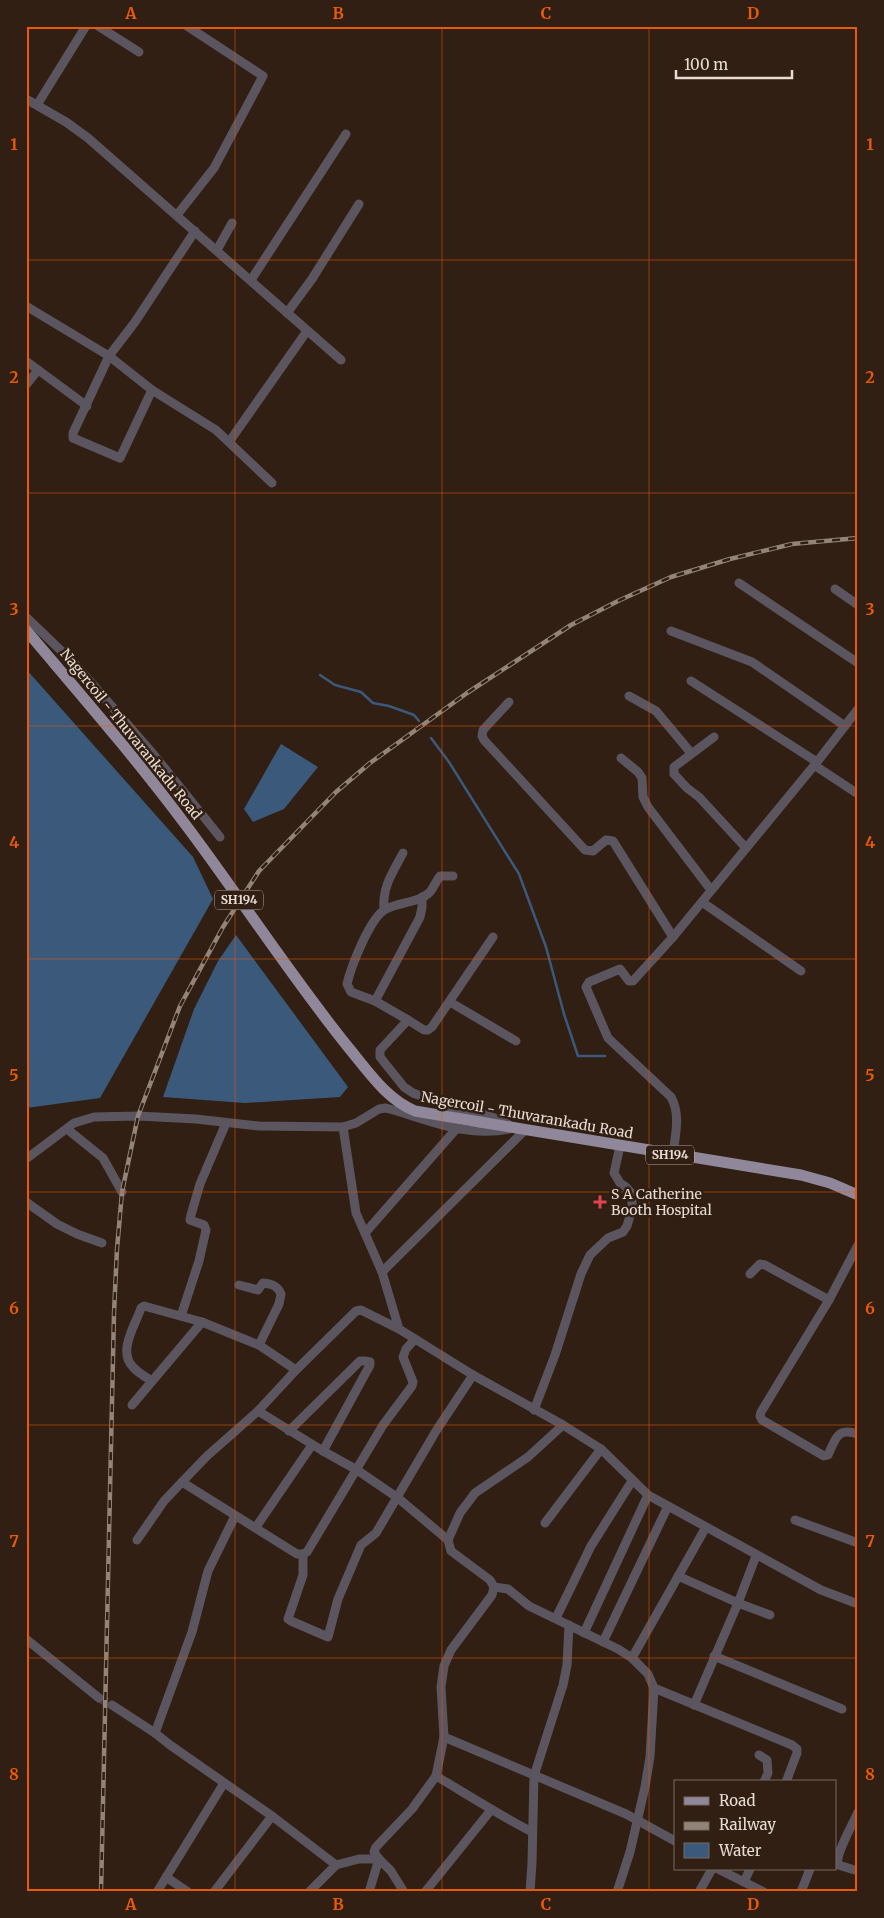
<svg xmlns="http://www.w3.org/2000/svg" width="884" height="1918" font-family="Merriweather,serif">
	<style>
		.water { fill: #3b5a7b }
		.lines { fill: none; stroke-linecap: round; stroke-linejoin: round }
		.stream { stroke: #3b5a7b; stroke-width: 2.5 }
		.minor-tunnel { stroke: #4b3b2f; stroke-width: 9; stroke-dasharray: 9 4.5; stroke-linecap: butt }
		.minor { stroke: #5a555f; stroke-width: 9 }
		.major { stroke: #90879a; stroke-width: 11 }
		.rail-casing { stroke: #93847a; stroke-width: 4.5 }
		.rail { stroke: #301f12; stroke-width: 2.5; stroke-dasharray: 8; stroke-linecap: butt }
		.major-bridge { stroke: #90879a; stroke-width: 11 }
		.grid { fill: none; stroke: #e8590c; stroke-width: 1; stroke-opacity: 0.55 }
		.health-dot { fill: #e0444e; stroke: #301f12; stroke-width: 2 }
		.labels { text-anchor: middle; stroke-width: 5; stroke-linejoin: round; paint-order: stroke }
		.shield { fill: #301f12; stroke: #b0a398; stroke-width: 1 }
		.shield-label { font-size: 12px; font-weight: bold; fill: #e7dbd2 }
		.street-label { font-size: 14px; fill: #e7dbd2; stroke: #301f12 }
		.poi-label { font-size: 14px; fill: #e7dbd2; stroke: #301f12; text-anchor: start }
		.neatline { fill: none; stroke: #e8590c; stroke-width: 2 }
		.grid-label { font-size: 16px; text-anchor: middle; font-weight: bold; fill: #e8590c }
	</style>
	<rect width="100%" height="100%" fill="#301f12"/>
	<g class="water">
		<path d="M26,669L193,857L213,899L100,1098L26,1108Z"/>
		<path d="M281,744L318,767L284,809L253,822L244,809Z"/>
		<path d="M236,935L348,1087L340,1097L245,1103L163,1097L194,1009L218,961Z"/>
	</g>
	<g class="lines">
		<g class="stream">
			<path d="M320,675L335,685L361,692L373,703L389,706L414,715L419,721"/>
			<path d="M431,738L449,762L519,874L546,947L564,1014L578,1056H605"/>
		</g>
		<path class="minor-tunnel" d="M99,1698L112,1705"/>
		<g class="minor">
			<path d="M98,26L139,52"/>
			<path d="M26,99L66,122L88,138L341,360"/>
			<path d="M37,105L86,26"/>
			<path d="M177,215L214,168L263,76L187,26"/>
			<path d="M217,250L232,223"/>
			<path d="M251,280L346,134"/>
			<path d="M26,306L109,356L152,390L216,430L272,483"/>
			<path d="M287,313L312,279L359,204"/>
			<path d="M26,361L87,406"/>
			<path d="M26,385L38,370"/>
			<path d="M152,390L120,458L73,438V433L109,356L135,322L195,231"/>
			<path d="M229,442L307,331"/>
			<path d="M739,583L858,663"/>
			<path d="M835,589L858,605"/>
			<path d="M26,617L75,664L154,755L220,837"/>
			<path d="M671,631L752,662L845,726"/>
			<path d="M691,681L817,762"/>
			<path d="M629,696L656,711L691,753"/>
			<path d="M509,702L483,730L482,736L484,740L585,850L593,851L606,840L613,841L673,937"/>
			<path d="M714,737L674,767V774L687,788L699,797L746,848"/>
			<path d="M621,758L638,772L642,778L643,797L648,807L711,890"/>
			<path d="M814,765L858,794"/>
			<path d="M422,897V907L420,917L375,1001L408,1020L380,1050V1057L404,1087L413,1093L448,1106L490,1116L508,1124"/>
			<path d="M702,902L801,971"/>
			<path d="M384,909C382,887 393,872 403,853"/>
			<path d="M375,1001L351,992L347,984C351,967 370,917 386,909C399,902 419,903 430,892C434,887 436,881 440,876H453"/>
			<path d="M450,1002L516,1041"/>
			<path d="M408,1020L424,1030H428L432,1027L493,937"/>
			<path d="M343,1127L356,1213L382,1272L399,1329L473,1375L563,1425L601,1449L648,1495L821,1590L858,1604"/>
			<path d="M67,1129L103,1158L122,1192"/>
			<path d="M673,1155C675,1135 681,1115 671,1097L608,1038L586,987L589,982L620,969L629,981H633L673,937L817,762L858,709"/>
			<path d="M26,1159L74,1123L94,1117L138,1116L196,1119L259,1126L343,1127L356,1123L379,1109L386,1108C427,1119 466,1138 509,1129"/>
			<path d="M26,1202L57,1224L77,1234L102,1243"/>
			<path d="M365,1233L457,1128"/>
			<path d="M382,1272L526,1129"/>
			<path d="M750,1274L760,1264L765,1265L829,1300L858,1245"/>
			<path d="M239,1285L258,1290L263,1283C272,1284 278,1286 281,1294L279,1304L259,1345"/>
			<path d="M829,1300L761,1412L760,1416L762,1420L824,1456L828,1455C836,1438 837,1427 858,1434"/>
			<path d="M181,1316L199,1261L206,1230L204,1225L190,1220L191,1215L200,1184L226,1123"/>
			<path d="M152,1381C146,1377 138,1373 133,1367C117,1351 136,1324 141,1308L144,1306L202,1322L259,1345L296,1370"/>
			<path d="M132,1405L202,1322"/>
			<path d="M534,1410L555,1355L581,1274L590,1255L608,1238L623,1232L627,1226L632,1209V1194L626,1187L620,1183L614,1173L620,1146"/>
			<path d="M258,1411L323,1451L357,1470L398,1498L448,1540"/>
			<path d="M289,1431L360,1361H365L370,1362V1365L323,1451"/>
			<path d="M182,1482L297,1554H303L307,1552L383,1425L412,1386L413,1382L403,1357L406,1349L415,1339"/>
			<path d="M795,1520L858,1543"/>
			<path d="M545,1523L601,1449"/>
			<path d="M256,1527L312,1445"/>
			<path d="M137,1540L164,1501L182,1482L207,1456L258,1411L296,1370L356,1311L361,1310L399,1329"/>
			<path d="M303,1554V1575L288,1619L291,1621L328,1637L338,1599L361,1545L376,1533L436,1431L473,1375"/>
			<path d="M678,1576L738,1603L770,1615"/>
			<path d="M494,1587L508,1589L529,1606L618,1649L632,1658L648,1674L654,1688L792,1745L797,1749V1753L786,1782"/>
			<path d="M556,1618L591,1546L632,1481"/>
			<path d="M584,1633L648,1495"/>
			<path d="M26,1639L99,1698"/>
			<path d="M603,1642L668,1506"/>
			<path d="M714,1656L842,1709"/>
			<path d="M632,1658L706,1527"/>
			<path d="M112,1705L155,1733L170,1745L272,1816L336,1865L359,1859H379L391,1871L404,1892"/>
			<path d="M694,1705L738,1603L756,1556"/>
			<path d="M155,1733L192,1632L208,1571L235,1516"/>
			<path d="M444,1737L626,1814L675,1841"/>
			<path d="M759,1755L767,1760L768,1773L764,1782"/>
			<path d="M436,1776C468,1795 499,1815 532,1832"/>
			<path d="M835,1864L858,1871"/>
			<path d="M838,1864C835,1855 853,1824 858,1812"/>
			<path d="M718,1869L764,1892"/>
			<path d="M166,1877L188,1892"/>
			<path d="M744,1882L750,1869"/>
			<path d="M157,1892L224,1783"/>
			<path d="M214,1892L272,1816"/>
			<path d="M309,1892L336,1865"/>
			<path d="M369,1892L379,1859L374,1852L376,1847L412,1809L436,1776L444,1737L441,1687L444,1666L451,1650L492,1595L494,1587L490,1580L451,1551L448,1540L460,1513L475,1493L528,1457L563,1425"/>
			<path d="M425,1892L491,1810"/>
			<path d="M530,1892L532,1863L534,1776L563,1685L567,1665L569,1625"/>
			<path d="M617,1892L630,1852L645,1787L650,1757L654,1688"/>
			<path d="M699,1892L712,1869"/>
			<path d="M801,1892L810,1869"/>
		</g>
		<path class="major" d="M480,1122L801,1175L830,1183L858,1195"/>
		<g class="rail-casing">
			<path id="rail" d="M101,1892L114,1313L117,1249L122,1192L138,1116L180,1006L223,927L259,871L336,792L370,763L467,693L571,625L620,600L671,577L730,559L792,544L858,538"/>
		</g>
		<use href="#rail" class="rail"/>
		<path class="major-bridge" d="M26,630C80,694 135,757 185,824C240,897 290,975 348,1047C368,1071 386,1099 415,1111L480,1122"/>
	</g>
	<path class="grid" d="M235,26V1892M442,26V1892M649,26V1892M26,260H858M26,493H858M26,726H858M26,959H858M26,1192H858M26,1425H858M26,1658H858"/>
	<path class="health-dot" d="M597.5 1194.5h5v5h5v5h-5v5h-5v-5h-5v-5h5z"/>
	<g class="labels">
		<g class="shield">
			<rect x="215" y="890.5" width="48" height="19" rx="4"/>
			<rect x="646" y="1145.5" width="48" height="19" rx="4"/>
		</g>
		<g class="shield-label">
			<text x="239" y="904">SH194</text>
			<text x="670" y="1159">SH194</text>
		</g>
		<g class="street-label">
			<text transform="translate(131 734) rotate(51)" y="5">Nagercoil - Thuvarankadu Road</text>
			<text transform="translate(527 1115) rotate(10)" y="5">Nagercoil - Thuvarankadu Road</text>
		</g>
		<g class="poi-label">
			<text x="611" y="1199">S A Catherine<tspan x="611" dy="16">Booth Hospital</tspan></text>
		</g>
	</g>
	<rect width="884" height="1918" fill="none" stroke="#301f12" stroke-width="55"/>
	<rect x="674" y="1780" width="162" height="90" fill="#301f12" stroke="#796a5f"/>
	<rect x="684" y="1797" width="25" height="8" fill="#90879a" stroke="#796a5f"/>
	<text x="719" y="1806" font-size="15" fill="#e7dbd2">Road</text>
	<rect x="684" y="1822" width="25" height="8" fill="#93847a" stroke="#796a5f"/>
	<text x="719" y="1830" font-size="15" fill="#e7dbd2">Railway</text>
	<rect x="684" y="1843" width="25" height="15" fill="#3b5a7b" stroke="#796a5f"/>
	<text x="719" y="1856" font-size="15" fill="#e7dbd2">Water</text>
	<path d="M676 70v8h116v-8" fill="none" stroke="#e7dbd2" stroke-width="2.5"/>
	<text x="684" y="70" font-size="15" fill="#e7dbd2" stroke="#301f12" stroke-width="4" paint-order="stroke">100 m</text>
	<rect x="28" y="28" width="828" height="1862" class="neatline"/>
	<g class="grid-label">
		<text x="131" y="19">A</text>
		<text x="338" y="19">B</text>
		<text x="546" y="19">C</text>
		<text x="753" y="19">D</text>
		<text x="14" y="150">1</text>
		<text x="870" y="150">1</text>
		<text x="14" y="383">2</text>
		<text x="870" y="383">2</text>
		<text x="14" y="615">3</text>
		<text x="870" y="615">3</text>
		<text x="14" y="848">4</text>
		<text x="870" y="848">4</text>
		<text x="14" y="1081">5</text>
		<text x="870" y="1081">5</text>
		<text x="14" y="1314">6</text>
		<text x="870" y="1314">6</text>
		<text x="14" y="1547">7</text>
		<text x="870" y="1547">7</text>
		<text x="14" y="1780">8</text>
		<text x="870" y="1780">8</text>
		<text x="131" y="1910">A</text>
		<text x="338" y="1910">B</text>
		<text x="546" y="1910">C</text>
		<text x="753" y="1910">D</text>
	</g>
</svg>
